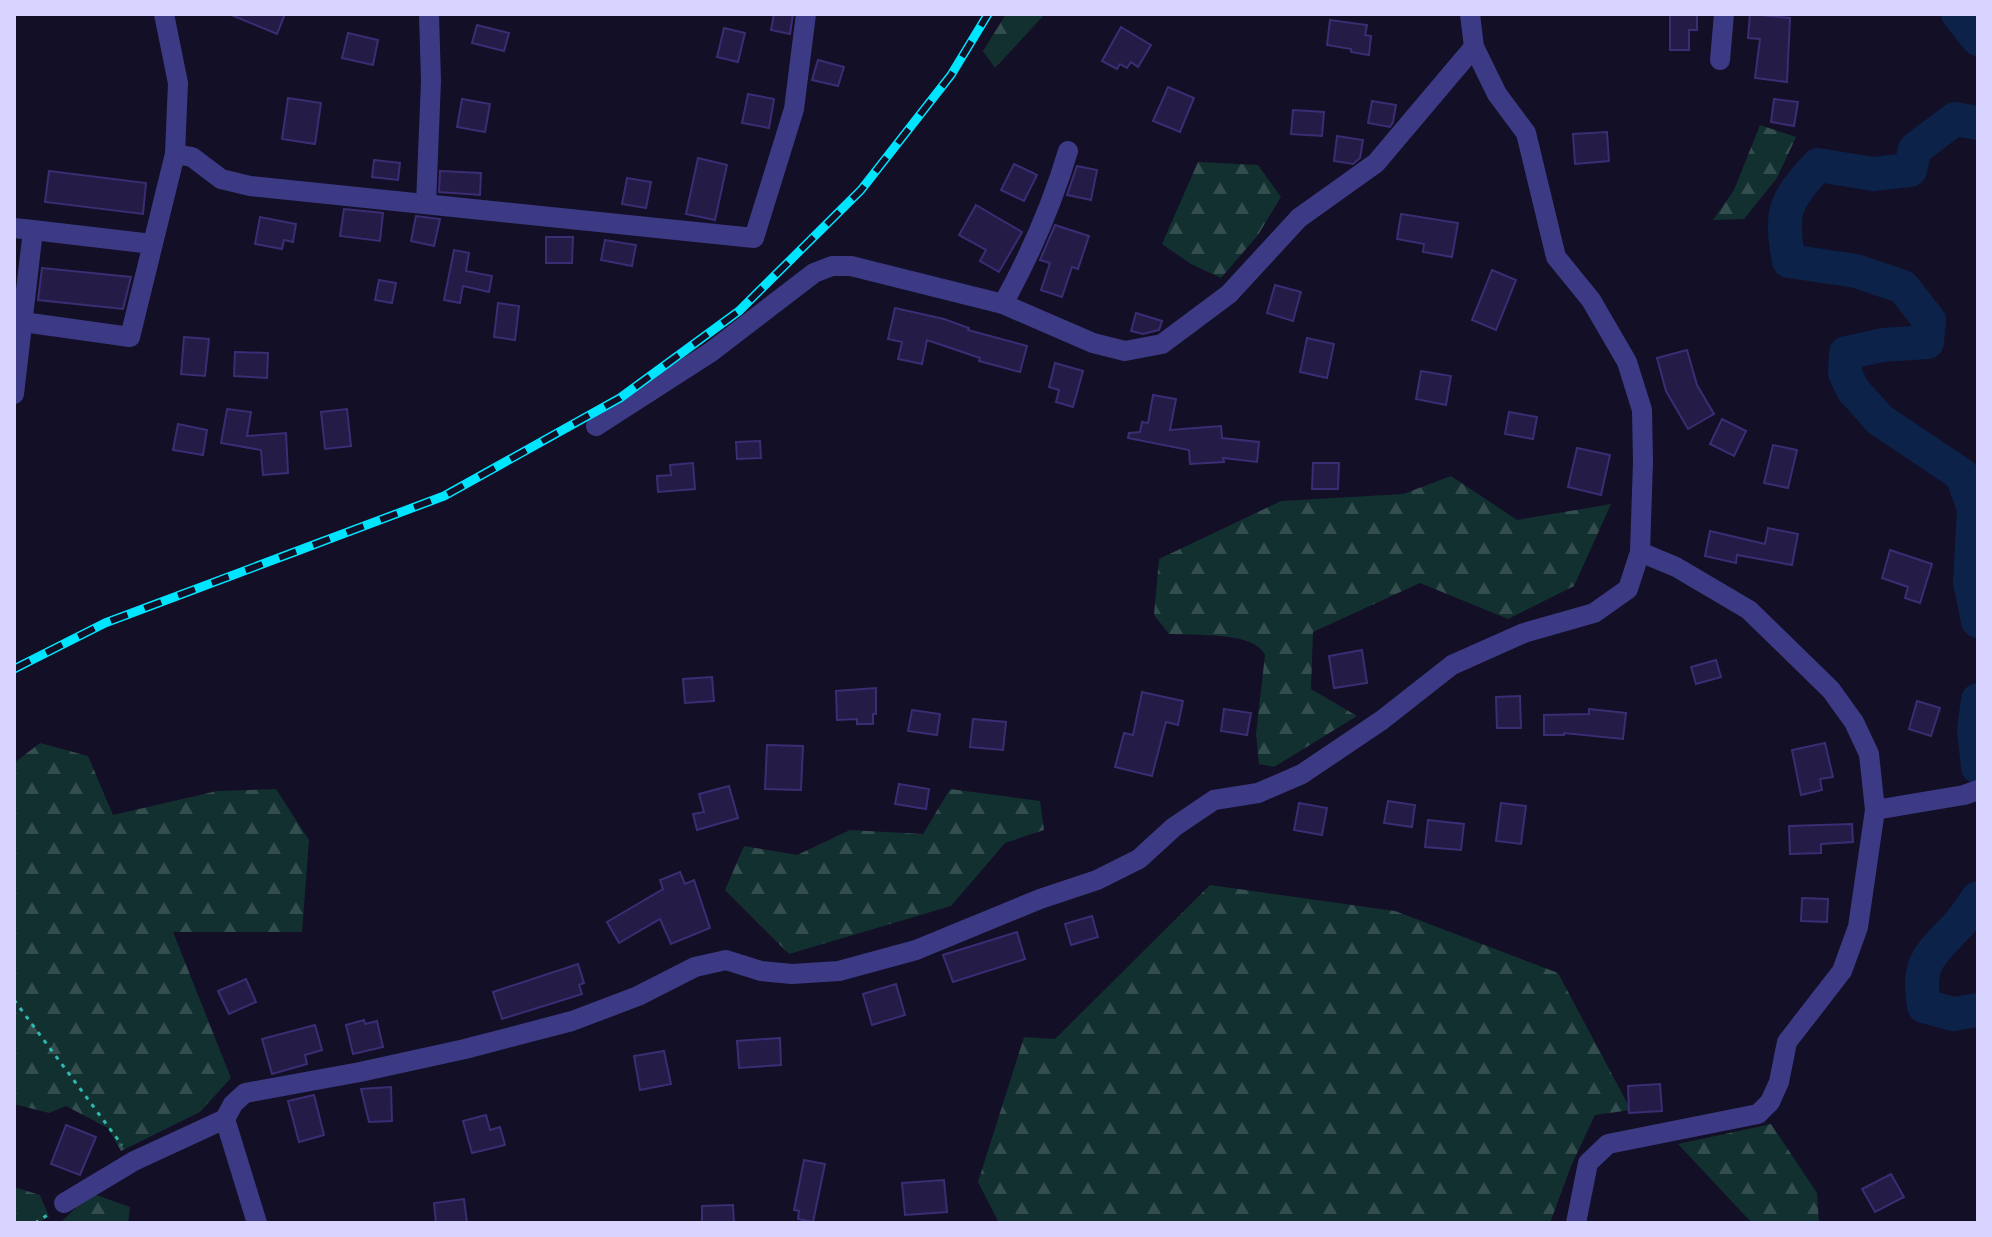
<svg xmlns="http://www.w3.org/2000/svg" width="1992" height="1237" font-family="Rubik,sans-serif">
	<style>
		.forest { fill: url(#forest-firs) }
		.lines { fill: none; stroke-linecap: round; stroke-linejoin: round }
		.river { stroke: #0c2248; stroke-width: 34 }
		.building { fill: #241b47; stroke: #3b2d73; stroke-width: 2 }
		.path { stroke: #2fb8b0; stroke-width: 3; stroke-dasharray: 4 6; stroke-linecap: butt }
		.minor { stroke: #3d3a85; stroke-width: 20 }
		.rail-casing { stroke: #00e5ff; stroke-width: 9 }
		.rail { stroke: #130f26; stroke-width: 6; stroke-dasharray: 18; stroke-linecap: butt }
	</style>
	<defs>
		<pattern id="forest-firs" width="22" height="20" patternUnits="userSpaceOnUse" patternTransform="scale(2)"><rect width="22" height="20" fill="#12302f"/><path d="M5 1l3.5 6h-7zM16 11l3.5 6h-7z" fill="#344d4e"/></pattern>
	</defs>
	<rect width="100%" height="100%" fill="#130f26"/>
	<g class="forest">
		<path d="M1006,14H1045L995,68L983,51Z"/>
		<path d="M1760,125L1796,137L1777,178L1744,219L1713,220L1734,190Z"/>
		<path d="M1198,162L1258,165L1281,197L1258,235L1221,278L1191,264L1162,244Z"/>
		<path d="M1451,476L1517,520L1611,504L1574,586L1508,619L1420,583L1313,632L1311,689L1357,716L1274,767L1259,764L1256,734L1265,655C1254,631 1195,636 1169,634L1154,615L1159,559L1281,501L1403,494Z"/>
		<path d="M40,743L88,756L113,815L217,791L276,789L309,840L302,932H173L231,1078L200,1112L121,1151L108,1128L66,1106L49,1113L14,1104V763Z"/>
		<path d="M950,789L1040,801L1044,830L1005,843L951,906L789,954L725,890L744,846L797,855L850,830L923,834Z"/>
		<path d="M1210,885L1395,911L1558,973L1631,1110L1595,1115L1571,1166L1550,1223H999L978,1182L1024,1037L1055,1039Z"/>
		<path d="M1771,1124L1817,1193L1819,1223H1752L1678,1144Z"/>
		<path d="M14,1187L40,1195L49,1217L37,1223H14Z"/>
		<path d="M91,1193L130,1207L128,1223H60Z"/>
	</g>
	<g class="lines">
		<g class="river">
			<path d="M1958,14L1978,39"/>
			<path d="M1978,123L1955,119L1915,149L1910,170L1873,174L1818,165C1784,202 1780,211 1789,261L1856,271L1903,287L1929,320L1927,342L1883,345L1846,353L1845,373L1853,390L1880,420L1962,475L1974,509L1970,582L1978,621"/>
			<path d="M1978,700L1974,729L1978,767"/>
			<path d="M1978,898C1972,906 1966,916 1959,924C1932,953 1916,961 1924,1006L1953,1014L1978,1010"/>
		</g>
	</g>
	<g class="building">
		<path d="M229,14H285L277,34Z"/>
		<path d="M774,14H793L790,34L771,30Z"/>
		<path d="M1670,14H1697V30H1689V50H1670Z"/>
		<path d="M1750,14L1790,18L1787,82L1755,78L1760,39L1748,38Z"/>
		<path d="M1330,20L1367,25L1365,35L1371,36L1369,55L1351,52V49L1327,45Z"/>
		<path d="M477,25L509,33L504,51L472,43Z"/>
		<path d="M1121,27L1151,45L1138,67L1131,62L1127,68L1120,64L1117,69L1102,61Z"/>
		<path d="M724,28L745,33L738,62L717,57Z"/>
		<path d="M348,33L378,40L373,65L342,58Z"/>
		<path d="M818,60L844,67L838,86L812,80Z"/>
		<path d="M1168,87L1194,98L1180,132L1153,121Z"/>
		<path d="M748,94L774,99L769,128L742,123Z"/>
		<path d="M288,98L321,103L315,144L282,139Z"/>
		<path d="M462,99L490,104L485,132L457,127Z"/>
		<path d="M1774,99L1798,102L1794,126L1771,122Z"/>
		<path d="M1372,101L1396,105L1393,122L1390,127L1368,123Z"/>
		<path d="M1293,110L1324,112L1322,136L1291,134Z"/>
		<path d="M1607,132L1609,161L1575,164L1573,134Z"/>
		<path d="M1337,136L1363,140L1360,158L1353,164L1334,161Z"/>
		<path d="M698,158L727,165L715,220L686,214Z"/>
		<path d="M374,160L400,163L398,180L372,177Z"/>
		<path d="M1014,164L1037,175L1024,201L1001,190Z"/>
		<path d="M1077,166L1097,170L1091,200L1067,195Z"/>
		<path d="M49,171L146,183L143,214L45,202Z"/>
		<path d="M440,171L481,173L480,195L439,192Z"/>
		<path d="M627,178L651,182L646,208L622,204Z"/>
		<path d="M976,205L1022,232L999,272L980,261L986,250L959,235Z"/>
		<path d="M344,209L383,213L380,241L340,236Z"/>
		<path d="M1401,214L1458,223L1452,257L1423,252L1424,244L1397,239Z"/>
		<path d="M416,216L440,219L434,246L411,241Z"/>
		<path d="M260,217L296,224L293,242L284,240L282,249L255,244Z"/>
		<path d="M1055,225L1089,236L1078,269L1072,267L1062,297L1041,290L1050,263L1040,260Z"/>
		<path d="M546,237H573L572,263H546Z"/>
		<path d="M605,240L636,245L632,266L601,260Z"/>
		<path d="M454,250L469,253L466,271L492,276L489,292L463,286L460,303L444,300Z"/>
		<path d="M42,268L131,277L123,309L38,300Z"/>
		<path d="M1492,270L1516,280L1496,330L1472,320Z"/>
		<path d="M379,280L396,283L392,303L375,300Z"/>
		<path d="M1275,285L1301,292L1293,321L1267,313Z"/>
		<path d="M498,303L519,306L515,340L494,337Z"/>
		<path d="M895,308L944,319L969,328L968,330L1027,346L1020,372L979,361L980,358L927,340L922,364L898,359L902,342L888,339Z"/>
		<path d="M1136,313L1162,321L1159,330L1143,334L1131,331Z"/>
		<path d="M184,337L209,339L205,376L181,374Z"/>
		<path d="M1307,338L1334,344L1327,378L1300,372Z"/>
		<path d="M1687,350L1697,385L1714,414L1688,429L1666,391L1657,358Z"/>
		<path d="M235,352L268,353L267,378L234,376Z"/>
		<path d="M1055,363L1083,371L1073,407L1056,402L1059,390L1049,387Z"/>
		<path d="M1421,371L1451,376L1446,405L1416,399Z"/>
		<path d="M1153,395L1176,399L1170,430L1221,426L1222,438L1259,442L1257,462L1223,458L1224,462L1190,464L1189,450L1128,438L1129,433L1140,432L1142,422L1148,423Z"/>
		<path d="M227,409L251,412L247,436L286,433L288,473L263,475L261,450L221,443Z"/>
		<path d="M347,409L351,446L325,449L321,412Z"/>
		<path d="M1509,412L1537,417L1533,439L1505,434Z"/>
		<path d="M1722,419L1746,431L1734,456L1710,444Z"/>
		<path d="M178,424L207,430L203,455L173,450Z"/>
		<path d="M760,441L761,458L737,459L736,442Z"/>
		<path d="M1773,445L1797,450L1788,488L1764,483Z"/>
		<path d="M1577,448L1610,455L1601,495L1568,487Z"/>
		<path d="M693,463L695,489L658,492L657,476L671,475L670,465Z"/>
		<path d="M1313,463H1339L1338,489H1312Z"/>
		<path d="M1768,528L1798,534L1792,565L1737,555L1736,563L1705,556L1710,531L1765,544Z"/>
		<path d="M1890,550L1932,564L1920,603L1905,598L1908,587L1882,578Z"/>
		<path d="M1362,650L1367,683L1334,688L1329,656Z"/>
		<path d="M1716,660L1721,677L1696,684L1691,667Z"/>
		<path d="M712,677L714,701L685,703L683,679Z"/>
		<path d="M876,688V714H873V724H857V719L837,720L836,691Z"/>
		<path d="M1142,692L1183,701L1178,725L1166,722L1152,776L1115,767L1124,733L1133,735Z"/>
		<path d="M1520,696L1521,728H1497L1496,697Z"/>
		<path d="M1917,701L1940,708L1931,736L1909,729Z"/>
		<path d="M1224,709L1251,713L1247,735L1221,731Z"/>
		<path d="M1589,709L1626,713L1623,739L1564,733V735H1544V715L1589,714Z"/>
		<path d="M912,710L940,714L937,735L908,731Z"/>
		<path d="M973,719L1006,722L1003,750L970,747Z"/>
		<path d="M1825,743L1833,777L1820,779L1822,790L1801,795L1792,750Z"/>
		<path d="M767,745L803,746L801,790L765,789Z"/>
		<path d="M899,784L929,789L926,809L895,804Z"/>
		<path d="M729,786L738,818L697,830L693,814L704,812L699,794Z"/>
		<path d="M1388,801L1415,805L1412,827L1384,823Z"/>
		<path d="M1299,803L1327,808L1322,835L1294,830Z"/>
		<path d="M1501,803L1526,806L1521,844L1496,841Z"/>
		<path d="M1428,820L1464,824L1461,850L1425,847Z"/>
		<path d="M1852,824L1853,842L1821,844V853L1790,854L1789,826Z"/>
		<path d="M680,872L685,884L694,880L710,928L671,944L660,919L619,943L607,922L663,889L660,880Z"/>
		<path d="M1802,898L1828,899L1827,922L1801,921Z"/>
		<path d="M1092,916L1098,937L1071,945L1065,924Z"/>
		<path d="M1017,932L1025,959L953,982L943,955Z"/>
		<path d="M578,964L584,983L579,985L582,994L502,1019L493,992Z"/>
		<path d="M246,979L256,1002L229,1014L218,991Z"/>
		<path d="M896,984L905,1015L872,1025L863,994Z"/>
		<path d="M364,1020L365,1024L377,1021L383,1047L353,1054L346,1025Z"/>
		<path d="M315,1025L322,1050L305,1055L307,1064L272,1074L262,1039Z"/>
		<path d="M780,1038L781,1065L739,1068L737,1041Z"/>
		<path d="M664,1051L671,1084L640,1090L634,1056Z"/>
		<path d="M1660,1084L1662,1111L1629,1113L1628,1086Z"/>
		<path d="M391,1087L392,1121L369,1122L361,1089Z"/>
		<path d="M314,1095L324,1135L299,1142L288,1101Z"/>
		<path d="M486,1115L490,1130L500,1127L505,1145L472,1153L463,1121Z"/>
		<path d="M66,1125L96,1137L80,1175L51,1164Z"/>
		<path d="M804,1160L825,1164L813,1222L798,1219L799,1211L794,1210Z"/>
		<path d="M1891,1174L1904,1197L1875,1212L1862,1189Z"/>
		<path d="M944,1180L947,1212L905,1215L902,1183Z"/>
		<path d="M464,1199L467,1223H436L434,1203Z"/>
		<path d="M733,1205L734,1223H702V1206Z"/>
	</g>
	<g class="lines">
		<g class="path">
			<path d="M14,1000L122,1145"/>
			<path d="M35,1223L49,1214"/>
		</g>
		<g class="minor">
			<path d="M1720,60L1724,14"/>
			<path d="M175,154L192,157L221,179L250,186L754,238L794,109L806,14"/>
			<path d="M426,204L431,81L429,14"/>
			<path d="M14,228L33,230L14,394"/>
			<path d="M33,230L152,244"/>
			<path d="M1003,304C1030,255 1052,205 1068,151"/>
			<path d="M23,322L130,337L175,154L178,83L164,14"/>
			<path d="M596,426L711,352L814,273L832,266H851L1003,304L1093,343L1125,351L1162,344L1229,294L1299,218L1376,163L1474,47"/>
			<path d="M1875,810L1964,795L1978,790"/>
			<path d="M64,1203L134,1161L225,1119"/>
			<path d="M257,1223L225,1119L233,1104L245,1093L360,1072L465,1049L572,1021L638,996L695,967L726,960L761,971L792,974L839,971L916,950L1040,899L1097,880L1139,859L1174,827L1214,800L1258,793L1302,774L1382,720L1452,665L1524,633L1594,613L1628,589L1640,552L1643,462L1642,410L1627,362L1591,300L1556,257L1526,133L1497,94L1474,47L1470,14"/>
			<path d="M1576,1223L1588,1163L1608,1144L1758,1114L1770,1102L1779,1082L1787,1042L1842,971L1858,927L1875,810L1869,754L1854,722L1831,690L1749,610L1676,567L1640,552"/>
		</g>
		<g class="rail-casing">
			<path id="rail" d="M14,669L105,623L444,496L620,398L739,311L861,190L951,75L988,14"/>
		</g>
		<use href="#rail" class="rail"/>
	</g>
	<rect width="1992" height="1237" fill="none" stroke="#d9d4ff" stroke-width="32"/>
</svg>
